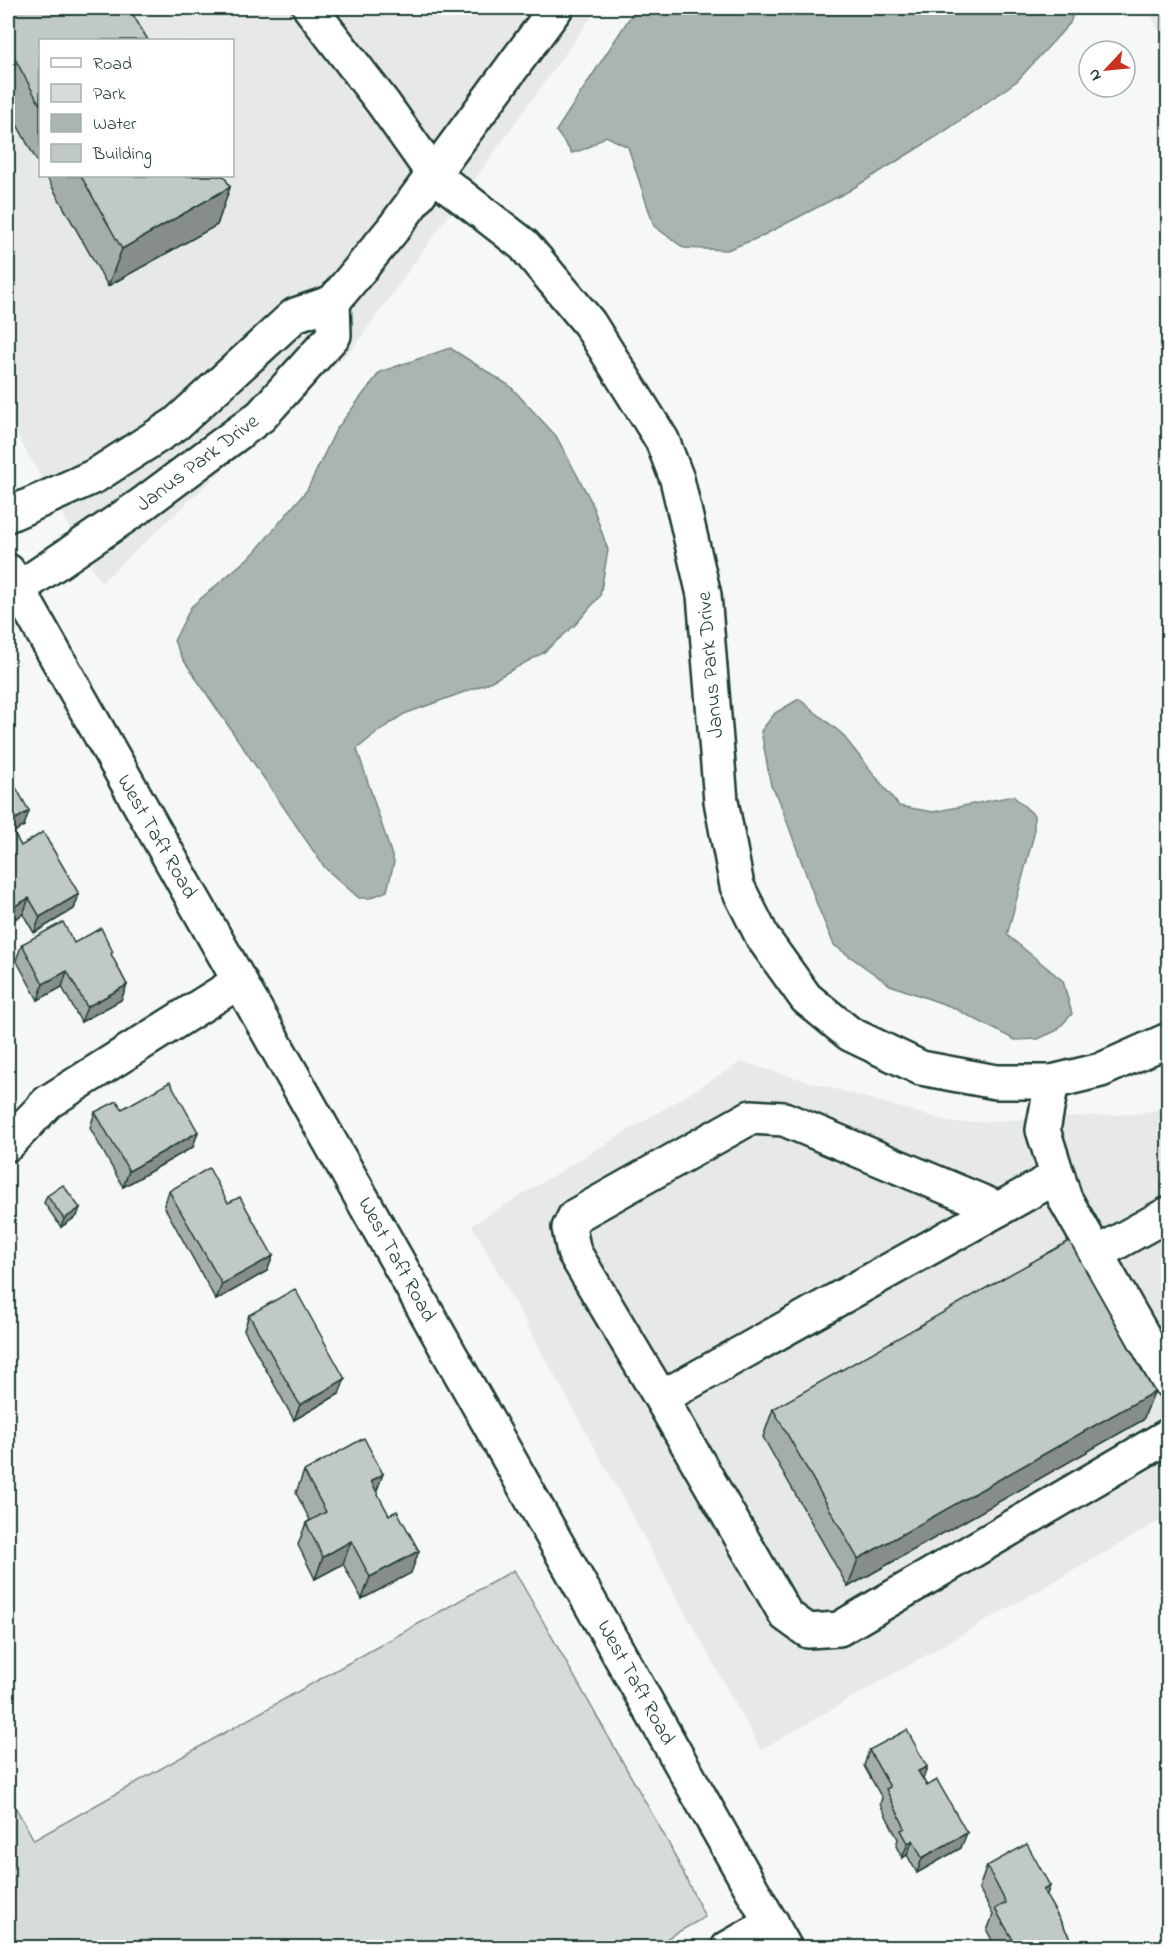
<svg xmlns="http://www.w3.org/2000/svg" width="1176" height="1955" font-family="'Indie Flower',sans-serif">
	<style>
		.built { fill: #e6e9e8; fill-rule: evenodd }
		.green { fill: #d6dcdb; stroke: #7a8c88; stroke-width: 1.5 }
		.water { fill: #aab5b1; stroke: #72857f; stroke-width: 1.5 }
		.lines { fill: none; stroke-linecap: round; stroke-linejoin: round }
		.minor-casing { stroke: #1f3d34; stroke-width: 38 }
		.major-casing { stroke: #1f3d34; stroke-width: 38 }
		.minor { stroke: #fff; stroke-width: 33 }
		.major { stroke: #fff; stroke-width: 33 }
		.wall { fill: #a5adaa; stroke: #1f3d34; stroke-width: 1.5 }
		.shaded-wall { fill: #868d8b; stroke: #1f3d34; stroke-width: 1.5 }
		.building { fill: #c0c9c6; stroke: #1f3d34; stroke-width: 1.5 }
		.labels { text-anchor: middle; stroke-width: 4.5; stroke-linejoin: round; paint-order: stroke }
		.street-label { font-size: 21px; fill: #1f3d34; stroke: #fff }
	</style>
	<rect width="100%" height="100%" fill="#f6f7f7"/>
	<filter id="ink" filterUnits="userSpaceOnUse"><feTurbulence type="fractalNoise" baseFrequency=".0167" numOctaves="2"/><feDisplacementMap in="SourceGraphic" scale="12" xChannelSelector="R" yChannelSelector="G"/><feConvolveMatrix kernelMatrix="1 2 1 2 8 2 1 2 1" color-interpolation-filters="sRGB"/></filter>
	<g filter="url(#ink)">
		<g class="built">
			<path d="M8,8H598L353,348L101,583L8,419ZM40,40H232V176H40Z"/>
			<path d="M1147,8H1168V47Z"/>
			<path d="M741,1062L954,1123L1133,1114L1168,1108V1516L761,1750L472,1225Z"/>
		</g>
		<path class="green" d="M514,1570L668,1842L705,1917L650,1948L8,1947V1794L34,1840Z"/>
		<g class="water">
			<path d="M636,8H1075L1070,23L1017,81L942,133L847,192L758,238L727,250L684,248L654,226L628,147L606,136L587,148L572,153L556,131Z"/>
			<path d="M450,348L510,386L556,436L591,501L608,550L600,596L575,625L543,653L486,684L404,714L376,733L357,749L394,862L387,891L370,898H359L325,868L183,659L174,641L191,607L254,553L307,490L336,430L380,372Z"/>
			<path d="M799,699L841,733L899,806L933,812L1013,796L1034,815V834L1007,935L1063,981L1072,1014L1056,1031L1038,1039L1015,1040L952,1007L890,985L834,945L818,907L778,797L771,786L761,731L775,713Z"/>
		</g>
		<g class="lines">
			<g class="minor-casing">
				<g id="minor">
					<path d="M310,8L383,103L434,175L524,245L589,323L662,440L677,479L704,595L721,801L737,886L763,938L806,998L850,1034L921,1068L996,1082H1052L1101,1070L1168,1040"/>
					<path d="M8,515L95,476L176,424L295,315L333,302L393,229L556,8"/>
					<path d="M18,589L140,506L261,416L334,335L333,302"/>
					<path d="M1052,1082L1043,1130L1065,1199L1168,1380"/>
					<path d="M8,1144L48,1102L240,981"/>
					<path d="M1058,1176L661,1398L786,1615L808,1631L839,1629L1168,1436"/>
					<path d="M1096,1254L1168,1214"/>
					<path d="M661,1398L574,1252L569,1228L575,1216L751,1117L784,1119L999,1209"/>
					<path d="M728,1948L772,1923"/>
				</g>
			</g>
			<g class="major-casing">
				<path id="major" d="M8,571L785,1948"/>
			</g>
			<use href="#minor" class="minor"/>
			<use href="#major" class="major"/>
		</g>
		<g class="wall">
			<path d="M8,8L40,40V167L8,108Z"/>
			<path d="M46,176H224L230,187L217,225L108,286Z"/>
			<path d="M8,773L24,826L13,832L21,846L79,894L74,909L34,933L23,914L10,922L8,918Z"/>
			<path d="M74,943L112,956L127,985L121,1000L81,1022L62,987L38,1000L16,960L22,944Z"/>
			<path d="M122,1109L193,1147L123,1187L90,1128L95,1112Z"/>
			<path d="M169,1191L228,1203L273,1256L267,1271L216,1300L164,1206Z"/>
			<path d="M47,1196L77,1216L61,1227L44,1203Z"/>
			<path d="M249,1315L339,1394L294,1420L244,1330Z"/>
			<path d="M1154,1392L1143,1420L848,1587L763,1437L773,1409Z"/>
			<path d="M304,1471L377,1492L411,1573L362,1599L343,1564L315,1579L298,1545L306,1523L310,1520L296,1493Z"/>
			<path d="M869,1750L927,1767L923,1779L961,1848L917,1873L907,1855L902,1858L896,1846L898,1839L880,1804L882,1798L864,1766Z"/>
			<path d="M987,1866L1050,1886L1046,1896L1075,1947H996L987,1931L993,1915L979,1888Z"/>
		</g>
		<g class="shaded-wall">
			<path d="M230,187L217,225L108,286L122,249Z"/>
			<path d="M29,811L24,826L8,836V824Z"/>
			<path d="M79,894L74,909L34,933L40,917Z"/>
			<path d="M29,898L23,914L10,922L15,906Z"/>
			<path d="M67,971L62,987L38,1000L43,984Z"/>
			<path d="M127,985L121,1000L81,1022L87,1007Z"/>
			<path d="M198,1132L193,1147L123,1187L129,1171Z"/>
			<path d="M80,1208L77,1216L61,1227L64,1219Z"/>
			<path d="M273,1256L267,1271L216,1300L222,1284Z"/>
			<path d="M345,1379L339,1394L294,1420L300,1405Z"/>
			<path d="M1154,1392L1143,1420L848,1587L858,1559Z"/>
			<path d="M383,1474L375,1496L371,1481Z"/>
			<path d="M351,1541L343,1564L315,1579L323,1557Z"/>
			<path d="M419,1551L411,1573L362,1599L370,1577Z"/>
			<path d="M927,1767L922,1782L918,1771Z"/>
			<path d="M967,1833L961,1848L917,1873L922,1858Z"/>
			<path d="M913,1840L907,1855L902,1858L908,1843Z"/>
			<path d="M1050,1886L1042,1908L1043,1890Z"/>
		</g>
		<g class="building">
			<path d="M8,8H129L148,40H40V105L8,46Z"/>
			<path d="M81,176H224L230,187L122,249Z"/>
			<path d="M8,773L29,811L8,824Z"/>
			<path d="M11,828L21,846L43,832L79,894L40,917L29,898L15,906L8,894V830Z"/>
			<path d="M63,922L74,943L101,928L113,952L111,954L127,985L87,1007L67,971L43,984L22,944Z"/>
			<path d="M170,1082L198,1132L129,1171L95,1112L117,1101L122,1109Z"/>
			<path d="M209,1168L228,1203L240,1197L273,1256L222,1284L169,1191Z"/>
			<path d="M63,1185L80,1208L64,1219L47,1196Z"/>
			<path d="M1069,1241L1154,1392L858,1559L773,1409Z"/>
			<path d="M295,1289L345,1379L300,1405L249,1315Z"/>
			<path d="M364,1438L383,1474L371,1481L389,1515L397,1511L419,1551L370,1577L351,1541L323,1557L306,1523L326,1512L304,1471Z"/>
			<path d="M907,1730L927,1767L918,1771L927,1786L937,1780L967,1833L922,1858L913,1840L908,1843L901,1830L905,1828L886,1789L890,1787L869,1750Z"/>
			<path d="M1027,1844L1050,1886L1043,1890L1075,1947H1017L995,1909L1006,1903L987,1866Z"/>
		</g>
	</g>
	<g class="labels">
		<g class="street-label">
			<text transform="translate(197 462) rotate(-37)" y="7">Janus Park Drive</text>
			<text transform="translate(709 665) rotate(-95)" y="7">Janus Park Drive</text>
			<text transform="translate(158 836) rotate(60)" y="7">West Taft Road</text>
			<text transform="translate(398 1259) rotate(61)" y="7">West Taft Road</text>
			<text transform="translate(637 1682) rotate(61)" y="7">West Taft Road</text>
		</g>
	</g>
	<rect width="1176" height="1955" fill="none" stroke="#fff" stroke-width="30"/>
	<rect x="15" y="15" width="1146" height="1925" fill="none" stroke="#1f3d34" stroke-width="2" filter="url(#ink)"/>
	<rect x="39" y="39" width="195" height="138" fill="#ffffff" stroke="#a5b1ae" stroke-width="1.5"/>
	<rect x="51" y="58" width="30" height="9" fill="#ffffff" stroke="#a5b1ae" stroke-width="1.5"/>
	<text x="93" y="69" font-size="18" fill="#1f3d34">Road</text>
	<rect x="51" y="84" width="30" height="18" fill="#d6dcdb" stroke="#a5b1ae" stroke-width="1.5"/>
	<text x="93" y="99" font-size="18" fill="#1f3d34">Park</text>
	<rect x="51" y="114" width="30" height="18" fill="#aab5b1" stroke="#a5b1ae" stroke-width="1.5"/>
	<text x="93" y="129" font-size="18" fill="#1f3d34">Water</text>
	<rect x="51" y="144" width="30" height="18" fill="#c0c9c6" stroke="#a5b1ae" stroke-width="1.5"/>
	<text x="93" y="159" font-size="18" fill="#1f3d34">Building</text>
	<g transform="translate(1107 69) rotate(244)"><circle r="28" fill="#ffffff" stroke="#a5b1ae" stroke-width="1.5"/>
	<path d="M0-4.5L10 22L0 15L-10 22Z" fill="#c8321e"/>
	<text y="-9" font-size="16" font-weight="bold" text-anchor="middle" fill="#1f3d34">N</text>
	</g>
</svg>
